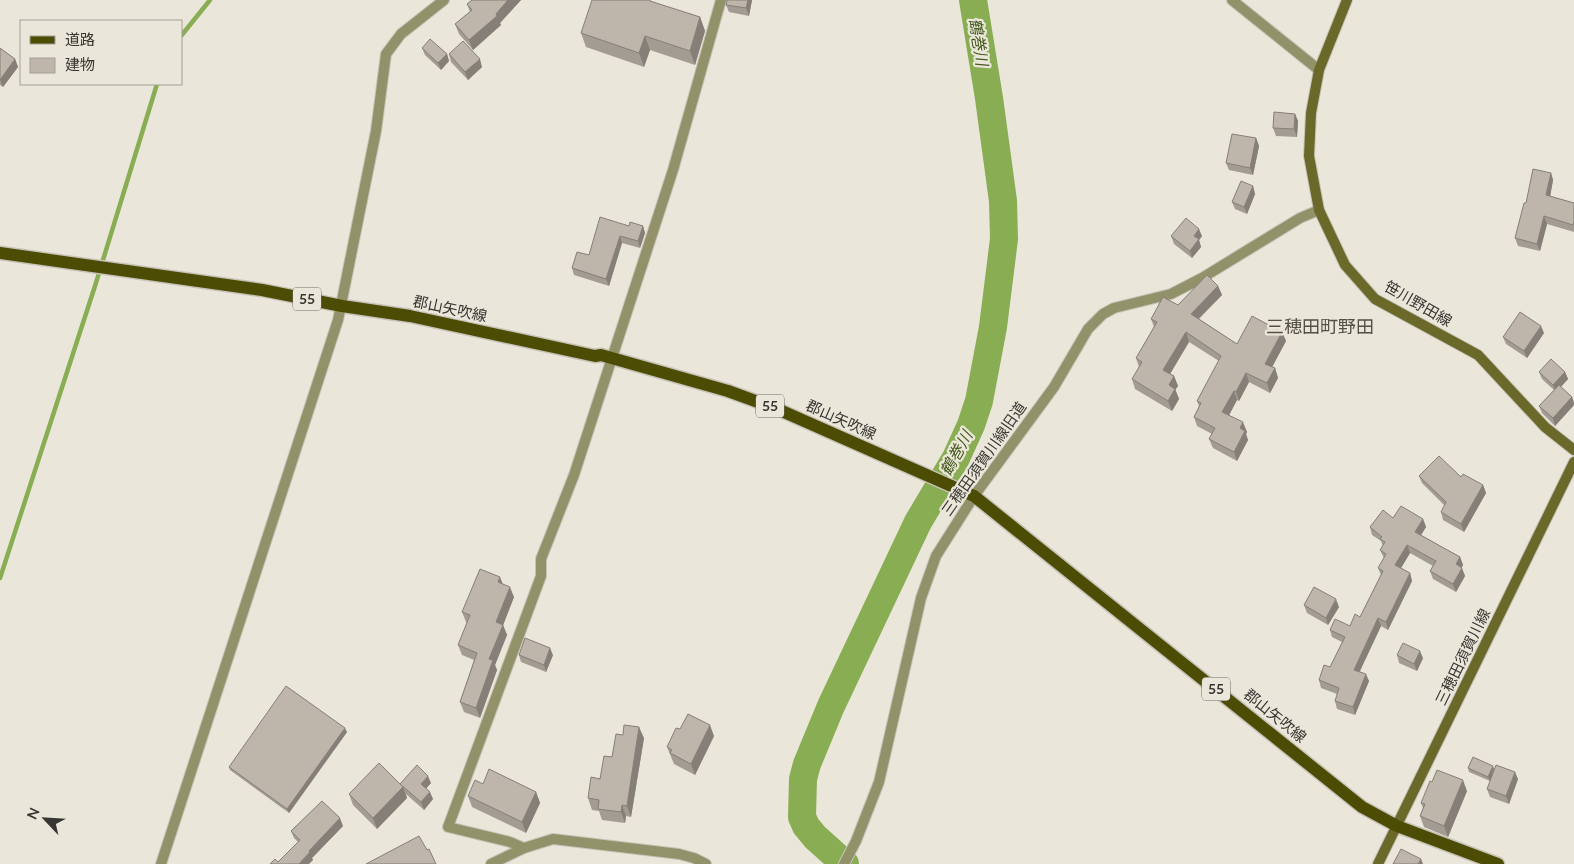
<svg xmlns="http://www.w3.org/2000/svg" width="1574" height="864" font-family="Lato,'Noto Sans JP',sans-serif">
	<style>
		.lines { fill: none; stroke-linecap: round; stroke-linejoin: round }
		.stream { stroke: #89ad52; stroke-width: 4.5 }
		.river { stroke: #89ad52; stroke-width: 28 }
		.street-casing { stroke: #c7c3b8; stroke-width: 12 }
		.secondary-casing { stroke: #c7c3b8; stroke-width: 12 }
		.primary-casing { stroke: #c7c3b8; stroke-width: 15 }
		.street { stroke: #92926a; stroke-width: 10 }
		.secondary { stroke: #6a692a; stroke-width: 10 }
		.primary { stroke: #4d4c04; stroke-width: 12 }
		.wall { fill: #a39c93 }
		.shaded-wall { fill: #857f78 }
		.building { fill: #beb5ab; stroke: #857f78 }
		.labels { text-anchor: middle; stroke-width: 4.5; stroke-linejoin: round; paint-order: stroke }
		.shield { fill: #ebe6da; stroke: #6d6a64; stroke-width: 1 }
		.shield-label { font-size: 14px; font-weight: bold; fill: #373531 }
		.street-label { font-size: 15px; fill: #373531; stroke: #ebe6da }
		.water-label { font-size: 16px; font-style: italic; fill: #435a1b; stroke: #ebe6da }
		.quarter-label { font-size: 18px; fill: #545046; stroke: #ebe6da }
	</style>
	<rect width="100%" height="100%" fill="#ebe6da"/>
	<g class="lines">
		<g class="stream">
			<path d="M181,36L210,0"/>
			<path d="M0,578L95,286L157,84"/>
		</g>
		<path class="river" d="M845,864L815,837L806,826L802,817L803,779L807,764L831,706L918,522L956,458L971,425L979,401L993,327L1004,239L1003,201L989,98L973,0"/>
		<g class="street-casing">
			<g id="street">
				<path d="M1232,0L1319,70"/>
				<path d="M524,848L510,842L448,827L541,576V559L574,475L673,170L721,0"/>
				<path d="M161,864L338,320L376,131L386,54L401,34L444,0"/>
				<path d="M491,864L524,848L553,839L679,854L694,858L706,864"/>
				<path d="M844,864L856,841L879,782L921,598L936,556L974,496L1054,387L1088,329L1103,314L1114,308L1171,294L1202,278L1300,218L1319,210"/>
			</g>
		</g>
		<g class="secondary-casing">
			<g id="secondary">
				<path d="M1347,0L1319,70L1311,113L1309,156L1319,210L1345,265L1375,299L1478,355L1545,427L1574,450"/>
				<path d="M1378,864L1574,462"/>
			</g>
		</g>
		<g class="primary-casing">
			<path id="primary" d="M0,253L262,290L342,306L410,316L595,356L601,355L728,391L775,408L974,496L1362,807L1397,826L1498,864"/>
		</g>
		<use href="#street" class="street"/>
		<use href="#secondary" class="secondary"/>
		<use href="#primary" class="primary"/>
	</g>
	<g class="wall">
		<path d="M472,0H521L500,23L501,25L473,50L459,34L455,24L470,12L467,4Z"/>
		<path d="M752,0L749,16L729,12L726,5Z"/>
		<path d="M652,2L700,17L705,31L695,65L650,50L644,67L586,47L581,33Z"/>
		<path d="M0,48L15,59L18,67L3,87L0,85Z"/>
		<path d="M422,48L447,54L449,61L441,70L425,55Z"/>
		<path d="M449,54L482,67L468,80L451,62Z"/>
		<path d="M1295,114L1298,121L1297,137L1276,136L1273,128Z"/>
		<path d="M1256,138L1259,146L1253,175L1229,170L1226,163Z"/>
		<path d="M1551,173L1553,180L1550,196L1574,203V232L1547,224L1540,251L1518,246L1515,238L1526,203Z"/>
		<path d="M1253,186L1255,194L1247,214L1235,209L1232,202Z"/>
		<path d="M629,226H643L645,233L640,248L622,243L609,286L574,275L572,268Z"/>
		<path d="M1171,236H1202L1199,240L1201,247L1192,258L1174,244Z"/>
		<path d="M1218,286L1222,295L1199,319L1237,344L1282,332L1286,341L1272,367L1275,368L1278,378L1270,393L1249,382L1239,401L1237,400L1229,415L1247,432L1246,434L1248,440L1237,461L1213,448L1209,439L1212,434L1197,426L1194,417L1199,406L1197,401L1219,361L1189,342L1170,374L1174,376L1178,386L1175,389L1179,399L1172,411L1135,389L1132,379L1139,367L1136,358L1154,327L1151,319L1178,305Z"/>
		<path d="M1544,333L1527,358L1506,344L1503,337Z"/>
		<path d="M1539,372H1565L1568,379L1561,387L1572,397L1574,403V405L1555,426L1542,413L1539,406L1554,390L1542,379Z"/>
		<path d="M1419,476L1483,485L1486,493L1464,532L1443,520L1441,512L1445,506L1422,483Z"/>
		<path d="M1393,518L1423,519L1426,527L1421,535L1460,557L1463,565L1461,568L1465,576L1456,592L1433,579L1430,571L1433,566L1410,553L1401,568L1410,573L1412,581L1388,630L1381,626L1360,671L1369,681L1355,715L1337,709L1335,701L1337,694L1321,688L1319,680L1330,667L1342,642L1332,637L1330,630L1350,626L1360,617L1381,575L1378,568L1384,558L1380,550L1383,546L1381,541L1372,535L1370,527Z"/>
		<path d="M503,584L514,597L503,625L507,635L495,665L497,670L480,718L464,712L460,702L474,660L462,655L458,645L467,623L466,622L462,612Z"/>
		<path d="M1304,605L1339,607L1328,625L1307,613Z"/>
		<path d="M519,655H553L546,672L521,662Z"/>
		<path d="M1397,655L1423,658L1417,671L1399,663Z"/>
		<path d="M680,729L714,736L695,775L674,764L667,747Z"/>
		<path d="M347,732L289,813L230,770L229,767Z"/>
		<path d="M644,738L631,817L626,816L625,823L602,820L599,811L592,810L588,798L612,757Z"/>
		<path d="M1468,768L1494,769L1490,781L1469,772Z"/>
		<path d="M1518,779L1509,804L1490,797L1487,789Z"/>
		<path d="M1432,782L1467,791L1448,837L1424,827L1420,816L1423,808L1421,803Z"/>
		<path d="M431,783L426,788L433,799L424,810L406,794L407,798L377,829L353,805L349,794Z"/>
		<path d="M483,784L536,792L540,803L526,833L472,807L468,796Z"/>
		<path d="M343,826L312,858L313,860L270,864L278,862L298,842L294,838L291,831Z"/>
	</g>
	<g class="shaded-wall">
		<path d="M508,0H521L500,23L501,25L473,50L469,40Z"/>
		<path d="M748,0H752L749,16L746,8Z"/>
		<path d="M700,17L705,31L695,65L690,51Z"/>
		<path d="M645,36L650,50L644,67L639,53Z"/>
		<path d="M447,54L449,61L441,70L438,63Z"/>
		<path d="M15,59L18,67L3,87L0,80Z"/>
		<path d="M480,59L482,67L468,80L465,72Z"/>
		<path d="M1295,114L1298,121L1297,137L1294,129Z"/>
		<path d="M1256,138L1259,146L1253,175L1250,168Z"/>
		<path d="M1551,173L1553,180L1549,203L1546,195Z"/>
		<path d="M1253,186L1255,194L1247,214L1244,207Z"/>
		<path d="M1544,216L1547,224L1540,251L1537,244Z"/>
		<path d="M643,226L645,233L640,248L638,241Z"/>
		<path d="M1199,229L1202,236L1199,240L1201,247L1192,258L1190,251L1194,236Z"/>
		<path d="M620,236L622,243L609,286L606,279Z"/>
		<path d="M1218,286L1222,295L1194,323L1191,314Z"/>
		<path d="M1541,326L1544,333L1527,358L1524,351Z"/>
		<path d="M1186,332L1189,342L1167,379L1163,370Z"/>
		<path d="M1282,332L1286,341L1269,373L1265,364Z"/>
		<path d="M1275,368L1278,378L1270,393L1267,383Z"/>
		<path d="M1565,372L1568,379L1556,392L1553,385Z"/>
		<path d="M1246,373L1249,382L1239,401L1236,392Z"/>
		<path d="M1174,376L1178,386L1172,395L1169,385Z"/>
		<path d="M1175,389L1179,399L1172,411L1168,401Z"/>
		<path d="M1234,391L1237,400L1226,421L1222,412Z"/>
		<path d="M1572,397L1574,403V405L1555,426L1553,418Z"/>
		<path d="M1243,422L1247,432L1246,434L1248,440L1237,461L1234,452L1240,428Z"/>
		<path d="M1483,485L1486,493L1464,532L1461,524Z"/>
		<path d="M1423,519L1426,527L1418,540L1415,532Z"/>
		<path d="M1407,545L1410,553L1398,573L1395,565Z"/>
		<path d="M1460,557L1463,565L1459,572L1456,564Z"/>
		<path d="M1462,568L1465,576L1456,592L1453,584Z"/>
		<path d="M1410,573L1412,581L1388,630L1386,622Z"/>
		<path d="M500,577L504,587L498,582Z"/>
		<path d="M510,587L514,597L500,633L496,622Z"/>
		<path d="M1336,599L1339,607L1328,625L1326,618Z"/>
		<path d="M1378,618L1381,626L1357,677L1354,670Z"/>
		<path d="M503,625L507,635L495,665L497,670L480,718L476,708L489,659Z"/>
		<path d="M550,648L553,655L546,672L544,665Z"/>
		<path d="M1420,651L1423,658L1417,671L1414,664Z"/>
		<path d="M1366,674L1369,681L1355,715L1353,707Z"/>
		<path d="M710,725L714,736L695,775L691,764Z"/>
		<path d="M639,727L644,738L631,817L627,806Z"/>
		<path d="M345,728L347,732L289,813L287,809Z"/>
		<path d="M1493,766L1494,769L1490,781L1488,777Z"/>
		<path d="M1515,772L1518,779L1509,804L1506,796Z"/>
		<path d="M428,776L431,783L424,791L421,784Z"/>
		<path d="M1463,780L1467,791L1448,837L1444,826Z"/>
		<path d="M403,787L407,798L377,829L373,818Z"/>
		<path d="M430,792L433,799L424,810L421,802Z"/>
		<path d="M536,792L540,803L526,833L522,822Z"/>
		<path d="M622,805L626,816L625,823L621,812Z"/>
		<path d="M340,818L343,826L312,858L313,860L309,864H299L309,851Z"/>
		<path d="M1421,859L1423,864H1418Z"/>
	</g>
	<g class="building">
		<path d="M472,0H508L496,14L497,16L469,40L455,24L472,10L467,4Z"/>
		<path d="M592,0H650V1L700,17L690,51L645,36L639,53L581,33Z"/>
		<path d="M727,0H748L746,8L726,5Z"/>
		<path d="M430,39L447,54L438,63L422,48Z"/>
		<path d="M463,41L480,59L465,72L449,54Z"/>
		<path d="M0,48L15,59L0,80Z"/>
		<path d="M1274,112L1295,114L1294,129L1273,128Z"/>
		<path d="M1232,134L1256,138L1250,168L1226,163Z"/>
		<path d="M1533,169L1551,173L1546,195L1574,203V222L1573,225L1544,216L1537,244L1515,238L1524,203H1526Z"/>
		<path d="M1241,181L1253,186L1244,207L1232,202Z"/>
		<path d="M600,217L629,226L630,222L643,226L638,241L620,236L606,279L572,268L577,252L589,255Z"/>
		<path d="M1186,218L1199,229L1194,236L1199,239L1190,251L1171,236Z"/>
		<path d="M1207,275L1218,286L1191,314L1237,344L1252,316L1282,332L1265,364L1275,368L1267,383L1246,373L1236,392L1234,391L1222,412L1243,422L1240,428L1245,431L1234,452L1209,439L1215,428L1194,417L1201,403L1197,401L1221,356L1186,332L1163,370L1174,376L1169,385L1175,389L1168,401L1132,379L1142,362L1136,358L1157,322L1151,319L1163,297L1178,305Z"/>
		<path d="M1520,312L1541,326L1524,351L1503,337Z"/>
		<path d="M1551,359L1565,372L1553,385L1539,372Z"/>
		<path d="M1559,385L1572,397L1553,418L1539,406Z"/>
		<path d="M1439,456L1461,477L1463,474L1483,485L1461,524L1441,512L1446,502L1419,476Z"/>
		<path d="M1401,506L1423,519L1415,532L1460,557L1456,564L1462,568L1453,584L1430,571L1436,561L1407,545L1395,565L1410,573L1386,622L1378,618L1354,670L1366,674L1353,707L1335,701L1339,688L1319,680L1324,665L1330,667L1345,637L1330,630L1335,619L1350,626L1355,614L1360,617L1383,571L1378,568L1386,554L1380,550L1385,542L1380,539L1382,537L1370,527L1383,510L1393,518Z"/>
		<path d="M480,569L500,577L498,582L510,587L496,622L503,625L489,659L493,660L476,708L460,702L477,653L458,645L470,615L462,612Z"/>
		<path d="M1314,587L1336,599L1326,618L1304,605Z"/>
		<path d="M525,638L550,648L544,665L519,655Z"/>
		<path d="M1403,643L1420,651L1414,664L1397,655Z"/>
		<path d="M286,686L345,728L287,809L229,767Z"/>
		<path d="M688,714L710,725L691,764L670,753L672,750L667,747L676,728L680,729Z"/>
		<path d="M624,725L639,727L627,806L622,805L621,812L598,809L599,800L588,798L591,777L600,779L604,756L612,757L616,734L623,735Z"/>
		<path d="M1473,757L1493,766L1488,777L1468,768Z"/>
		<path d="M379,763L403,787L373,818L349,794Z"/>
		<path d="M417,765L428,776L421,784L430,792L421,802L400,784Z"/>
		<path d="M1496,765L1515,772L1506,796L1487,789Z"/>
		<path d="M489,769L536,792L522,822L468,796L475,780L483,784Z"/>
		<path d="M1437,770L1463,780L1444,826L1420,816L1425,804L1421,803L1430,781L1432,782Z"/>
		<path d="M322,801L340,818L309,851L310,852L299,864H270L275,859L278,862L300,840L291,831Z"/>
		<path d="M419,836L427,850L429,849L436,864H366Z"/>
		<path d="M1401,849L1421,859L1418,864H1393Z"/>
	</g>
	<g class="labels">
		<g class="shield">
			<rect x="293" y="287.5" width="28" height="23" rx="4"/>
			<rect x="756" y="394.5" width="28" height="23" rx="4"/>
			<rect x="1202" y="677.5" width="28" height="23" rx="4"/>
		</g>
		<g class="shield-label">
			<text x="307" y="304">55</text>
			<text x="770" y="411">55</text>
			<text x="1216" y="694">55</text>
		</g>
		<g class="street-label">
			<text transform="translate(1418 304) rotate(30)" y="5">笹川野田線</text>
			<text transform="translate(450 309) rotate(12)" y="5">郡山矢吹線</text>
			<text transform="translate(841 420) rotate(24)" y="5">郡山矢吹線</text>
			<text transform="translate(984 459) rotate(-55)" y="5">三穂田須賀川線旧道</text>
			<text transform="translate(1463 657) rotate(-64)" y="5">三穂田須賀川線</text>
			<text transform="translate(1275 716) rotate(39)" y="5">郡山矢吹線</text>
		</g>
		<g class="water-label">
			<text transform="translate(979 42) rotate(81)" y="6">鶴巻川</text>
			<text transform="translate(956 453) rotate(-61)" y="6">鶴巻川</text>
		</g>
		<g class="quarter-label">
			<text x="1320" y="333">三穂田町野田</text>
		</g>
	</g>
	<rect x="20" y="20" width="162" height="65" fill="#ebe6da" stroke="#a39f96"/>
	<rect x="30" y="36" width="25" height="8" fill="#4d4c04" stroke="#a39f96"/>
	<text x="65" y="45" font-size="15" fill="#373531">道路</text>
	<rect x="30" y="58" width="25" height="15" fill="#beb5ab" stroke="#a39f96"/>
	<text x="65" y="70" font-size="15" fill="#373531">建物</text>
	<g transform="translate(45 819) rotate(295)" stroke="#ebe6da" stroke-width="4" paint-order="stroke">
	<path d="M0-4L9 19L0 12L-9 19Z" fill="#373531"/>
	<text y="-8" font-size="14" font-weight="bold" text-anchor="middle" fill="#373531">N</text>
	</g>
</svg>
